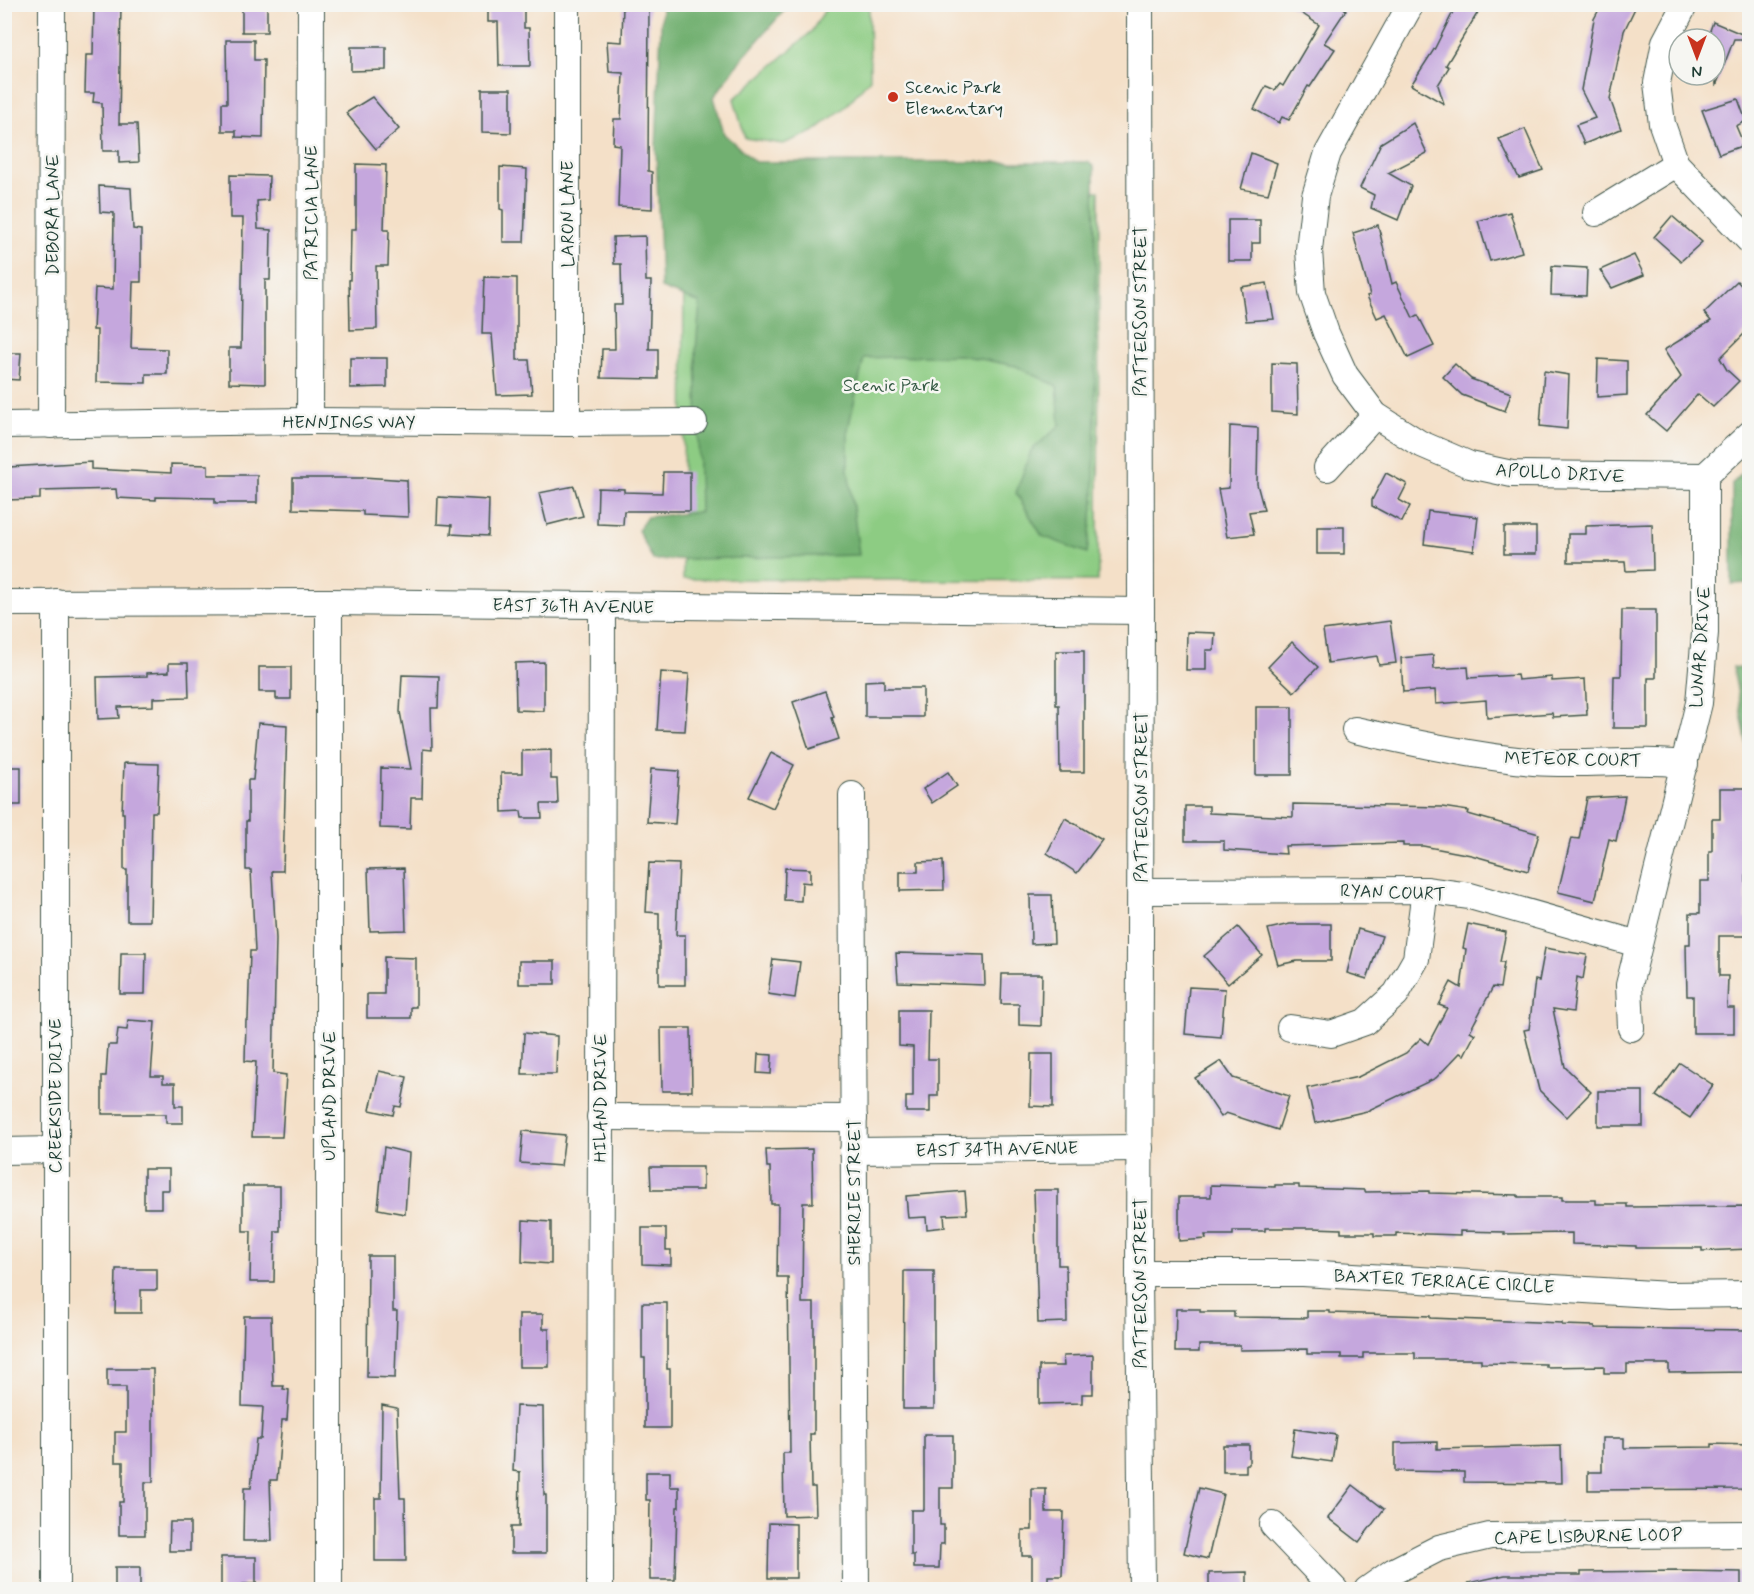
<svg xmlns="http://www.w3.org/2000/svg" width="1754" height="1594" font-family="Mynerve,sans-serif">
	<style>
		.green { fill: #8dcc83; stroke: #56845c; stroke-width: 1.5 }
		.forest { fill: #72b071; stroke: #487652; stroke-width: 1.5 }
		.building { fill: #c5a7dd }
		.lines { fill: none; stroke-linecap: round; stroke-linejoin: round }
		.minor-casing { stroke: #3f554a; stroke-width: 28 }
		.minor { stroke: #fff; stroke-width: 26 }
		.poi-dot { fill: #c8321e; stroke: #f6f6f2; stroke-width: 2 }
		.labels { text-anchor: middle; stroke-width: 5; stroke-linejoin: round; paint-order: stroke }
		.poi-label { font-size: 18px; fill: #1f3d34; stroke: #f6f6f2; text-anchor: start }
		.street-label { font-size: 18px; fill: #1f3d34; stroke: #f6f6f2 }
		.park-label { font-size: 18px; fill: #355a44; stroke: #f6f6f2 }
	</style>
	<rect width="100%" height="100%" fill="#f6f6f2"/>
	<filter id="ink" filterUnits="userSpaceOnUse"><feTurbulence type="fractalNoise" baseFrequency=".0167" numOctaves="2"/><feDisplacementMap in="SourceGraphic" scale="12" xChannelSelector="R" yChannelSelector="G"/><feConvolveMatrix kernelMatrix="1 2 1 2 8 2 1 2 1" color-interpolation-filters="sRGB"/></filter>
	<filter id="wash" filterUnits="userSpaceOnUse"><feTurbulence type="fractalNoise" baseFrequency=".008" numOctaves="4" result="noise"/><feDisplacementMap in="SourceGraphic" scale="24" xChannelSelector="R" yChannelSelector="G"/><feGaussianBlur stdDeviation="1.35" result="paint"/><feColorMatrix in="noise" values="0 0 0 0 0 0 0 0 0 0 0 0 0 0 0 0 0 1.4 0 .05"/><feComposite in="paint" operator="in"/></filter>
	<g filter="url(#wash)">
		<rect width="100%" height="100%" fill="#f4e0c8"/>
		<g class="green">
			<path d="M828,5H869L870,79L844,108L813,132L783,144L745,138L734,99L811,32Z"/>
			<path d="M684,189L1099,191L1098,581L683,579Z"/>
		</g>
		<g class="forest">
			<path d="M662,5H789L740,61L714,97L724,134L755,162H1088L1094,167L1096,304L1094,501L1087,553L1042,536L1016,493L1031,451L1060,425L1057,386L1016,366L960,355L864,358L848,429V468L859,555L653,560L638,530L647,517L700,512L696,350L700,303L661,288L656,149Z"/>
			<path d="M1749,466V583L1732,584V484Z"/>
			<path d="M1733,667L1749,670V758Z"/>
		</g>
		<g id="blocks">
			<g class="building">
				<path d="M94,4H121L119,124H137L139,162L119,163V151H103L102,103L93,102L94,93H85L86,55H93Z"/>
				<rect x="242" y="4" width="25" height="28"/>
				<path d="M488,4H524V28H529L530,66H499L498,22H488Z"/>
				<path d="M623,4H649L648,171L652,172V209L618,207L620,145L613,144L614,119H621L623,73L609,72L607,41L622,42Z"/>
				<path d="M1288,4H1339L1346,10L1324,43L1335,49L1310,87L1308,86L1289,120L1282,117L1279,123L1254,109L1266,86L1275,90L1280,84L1283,86L1319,25Z"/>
				<path d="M1457,4H1483L1446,65L1449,67L1438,85L1444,104L1411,85L1435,48Z"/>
				<path d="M1602,4H1637L1624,31L1610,99L1621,129L1584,144L1576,125L1595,118L1581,90L1594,19Z"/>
				<path d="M1713,22L1749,37V39H1734L1716,86L1715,39H1707Z"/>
				<path d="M226,40H254V60H264L263,138L236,137V131H222V103H227Z"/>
				<path d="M351,47H386V70L351,71Z"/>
				<path d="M482,89H511V133L482,132Z"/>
				<path d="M372,97L399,129L376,149L346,113Z"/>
				<path d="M1738,99L1746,121L1736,126L1744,145L1719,154L1702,110Z"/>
				<path d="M1413,123L1427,153L1388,173L1411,186L1398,220L1371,208L1374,195L1360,188L1381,143Z"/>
				<path d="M1525,129L1543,170L1519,178L1499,139Z"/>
				<path d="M1251,153L1277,163L1268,194L1241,189Z"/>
				<path d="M356,164L386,165L384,230H389L388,266H376L377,329L350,330L349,280H350L351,229H356Z"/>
				<path d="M500,167L527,169L524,242H503V210L500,209Z"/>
				<path d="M230,175L269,176L268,200L257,201L258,229L271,230L270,280H265V384L229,383V348H241L243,218H230Z"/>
				<path d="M99,186L131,188L133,229L141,230V282H133L131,348L167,349V374H146V383L96,382L97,330H93L95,288L113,289L114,213L100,212Z"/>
				<path d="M1510,212L1522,252L1490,261L1478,221Z"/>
				<path d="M1672,216L1702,242L1681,261L1654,237Z"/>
				<path d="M1228,220H1260V243H1252V261H1228Z"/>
				<path d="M1378,225L1392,284L1396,282L1413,318L1418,315L1434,346L1408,358L1386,314L1377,318L1367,296L1370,295L1353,233Z"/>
				<path d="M645,236L646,281H651L649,349H658V379L601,378L602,349H615L614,305H622L621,264H614L613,237Z"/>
				<path d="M1634,255L1644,275L1612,288L1600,270Z"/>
				<path d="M1552,266L1587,268L1586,296L1551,295Z"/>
				<path d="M484,277L517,278V360H529L532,394L497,395L492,334H482Z"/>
				<path d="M1737,281L1749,294V329L1720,358L1727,370L1739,381L1713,407L1698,394L1666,431L1647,415L1681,377L1664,350L1711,321L1704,313Z"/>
				<path d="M1267,283L1274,319L1246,321L1241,287Z"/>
				<path d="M4,353H21L19,380L4,379Z"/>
				<path d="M350,358H387V387L350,388Z"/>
				<path d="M1598,359L1627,361V395L1597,397Z"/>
				<path d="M1272,363L1297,364L1298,414L1272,412Z"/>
				<path d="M1455,364L1471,379L1511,393L1505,411L1462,395L1443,377Z"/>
				<path d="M1544,371L1569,375L1567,429L1540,426Z"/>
				<path d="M1230,426L1258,428L1257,484L1264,510L1249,512L1254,534L1227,537L1218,489L1229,488Z"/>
				<path d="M91,462V469L171,473V464L208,465V475H257V503H215V498L156,497V500L117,498L116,489L40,491V499L4,500V478H9V467Z"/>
				<path d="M663,472H690V511H624L623,525L597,524L598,488L624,489V492L662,493Z"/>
				<path d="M1386,473L1407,484L1399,500L1410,506L1402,522L1372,506V500Z"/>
				<path d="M363,477L407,480L408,517L363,515V511L293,509V478H363Z"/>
				<path d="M574,486L583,516L547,525L539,493Z"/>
				<path d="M438,497L489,500L488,536L451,534L452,525L437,524Z"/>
				<path d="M1428,511L1478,517L1474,551L1424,544Z"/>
				<path d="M1652,524L1653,570L1626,571L1625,562H1568V534H1586V526Z"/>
				<rect x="1317" y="527" width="27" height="27"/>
				<rect x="1504" y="527" width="32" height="27"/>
				<path d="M1622,610H1656V678H1648V728H1613L1614,676H1621Z"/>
				<path d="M1390,621L1396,663L1379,665L1377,656L1328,663L1323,630Z"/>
				<path d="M1187,632L1215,633L1214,650H1206V670H1186Z"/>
				<path d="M1292,642L1318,667L1294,692L1268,667Z"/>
				<path d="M1056,651H1084V772H1060L1059,705H1056Z"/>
				<path d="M1433,655L1434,669L1468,667L1469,678L1517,675L1518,680L1552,677V681L1585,679L1587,715L1553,717L1552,713L1487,718L1486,700L1436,704L1435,690L1403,692L1401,658Z"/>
				<path d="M544,662V711L516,710L515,663Z"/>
				<path d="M169,663H188L189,697L153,698V706L118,707L119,718L98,719L97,677L147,676V673L169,672Z"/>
				<path d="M259,667H291V699H276V692H259Z"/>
				<path d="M661,672L689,674L685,731L657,730Z"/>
				<path d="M402,675L439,676L438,708H431L432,750L423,749L422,798H411L410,829L380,828L381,768L411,769L400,712Z"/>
				<path d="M884,680V688H923V717H865V681Z"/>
				<path d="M825,691L834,717L832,718L839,739L809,749L793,702Z"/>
				<rect x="1256" y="707" width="36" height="68"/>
				<path d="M258,723L287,725L283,871H272L276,939L273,1073L286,1075L282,1137H252L256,1062L245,1061L246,1020H248L250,951H255L251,870H246V821H248V780H253Z"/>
				<path d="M551,750V779H557L558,804H541L542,818H522L521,811L502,812L501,773H522V751Z"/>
				<path d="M771,753L794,765L773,808L749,797Z"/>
				<path d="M124,763L159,764L157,812H152L150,921H127V870H124V813H122Z"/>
				<rect x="4" y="767" width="17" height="38"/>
				<path d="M651,769L679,771L675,824L647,822Z"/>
				<path d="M948,772L957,786L932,803L923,789Z"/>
				<path d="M1720,788H1749V813H1745V852H1749V876H1746V918H1749V936H1719V976H1728L1727,1008H1734V1033H1693V996H1687L1686,944H1690V913H1700V881H1709V851H1712V819H1720Z"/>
				<path d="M1625,796L1616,841L1609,839L1595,901L1558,892L1571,838L1579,839L1587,798Z"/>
				<path d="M1293,804L1442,807L1469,811L1468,814L1539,834L1528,871L1471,855L1423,846H1403V843L1285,846L1286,854L1224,850V841H1185V806H1209V813L1293,817Z"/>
				<path d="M1065,818L1102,840L1077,873L1047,853Z"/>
				<path d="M943,861L944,890L900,891V872H918V862Z"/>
				<path d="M649,863L679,864L676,935H685V985H659V913L646,912Z"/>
				<path d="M404,868L406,930L370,931L368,869Z"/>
				<path d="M785,868L810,869V883L802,882L801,901L784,900Z"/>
				<path d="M1030,895H1052L1054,943L1031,944Z"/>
				<path d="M1290,924H1331V961H1297L1278,965L1268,929Z"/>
				<path d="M1468,924L1506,932L1500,962H1504L1500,988L1493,987L1470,1031L1475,1034L1464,1055L1460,1053L1436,1078L1367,1111L1315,1123L1307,1088L1358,1077L1406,1053L1421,1038L1428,1044L1447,1008L1439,1005L1451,982L1461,988L1466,949L1463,948Z"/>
				<path d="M1238,927L1262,955L1228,984L1204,956Z"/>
				<path d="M1358,929L1382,936L1367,979L1347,973Z"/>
				<path d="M1545,948L1587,955L1583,979L1577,977L1573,1012L1553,1009L1565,1067L1591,1092L1567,1117L1539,1090L1524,1030L1529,1029L1535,980L1539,981Z"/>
				<path d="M121,953H146L145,994H120Z"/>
				<path d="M896,953L984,955L985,985L898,982Z"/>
				<path d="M384,957L416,958V1007H411V1018H367V994H384Z"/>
				<path d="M773,959L800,962L795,998L768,994Z"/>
				<rect x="519" y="961" width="36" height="23"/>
				<path d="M1002,974H1042L1041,1026L1019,1025V1004H1001Z"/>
				<path d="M1189,987L1225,989L1221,1037L1185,1034Z"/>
				<path d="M899,1010H929L928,1059H938V1096H930V1112H906V1097H913V1047L899,1046Z"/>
				<path d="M128,1020L155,1022L151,1076H163V1083H175V1106H183V1123H166V1114H102V1076H106L108,1045H116L118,1029L127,1030Z"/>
				<path d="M661,1028H691L692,1091H662Z"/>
				<path d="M524,1033L557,1036L556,1074H522Z"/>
				<path d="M758,1054L772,1055L771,1074L757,1073Z"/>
				<path d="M1031,1054H1053V1107L1030,1106Z"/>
				<path d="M1221,1061L1233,1078L1289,1096L1278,1130L1226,1113L1221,1117L1195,1078Z"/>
				<path d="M1680,1063L1713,1085L1690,1118L1656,1096Z"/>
				<path d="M379,1071L407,1077L401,1107L395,1106L393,1115L370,1110Z"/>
				<rect x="1598" y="1091" width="45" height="35"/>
				<path d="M523,1131L565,1135L561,1166L520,1163Z"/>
				<path d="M384,1147L409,1153L405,1214L378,1209Z"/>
				<path d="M812,1149L813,1203H803L802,1303H814V1434H810L811,1487H815L816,1515L784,1516L783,1453H790L788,1277H777L778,1204H771L770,1167H767L766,1150Z"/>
				<path d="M650,1167H703V1190H651Z"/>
				<path d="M144,1169H169V1190H161V1208H144Z"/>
				<path d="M1211,1185L1275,1187V1185H1299V1188L1365,1190V1192L1429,1191V1193L1518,1195V1197H1562V1200H1596V1204H1627V1207L1749,1206V1249L1702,1251V1248H1636V1246L1572,1244V1233L1504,1234V1232L1460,1231V1235L1396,1233V1236H1374V1233H1341V1229L1313,1228H1265V1231H1233V1235H1205L1206,1239L1179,1241V1197H1211Z"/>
				<path d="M243,1186H280V1231H275L274,1282H250L251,1231H243Z"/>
				<path d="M1034,1190H1058V1265H1066L1067,1322L1038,1323Z"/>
				<path d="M965,1191L967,1214L944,1215L945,1227L927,1229L926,1217L908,1218L906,1196Z"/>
				<path d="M523,1220L551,1222V1264L522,1262Z"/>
				<path d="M642,1228H666V1250H671V1265L642,1264Z"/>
				<path d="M368,1256H393V1311H397L395,1378L367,1377Z"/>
				<path d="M116,1269H157V1290H141V1313H115Z"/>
				<path d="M904,1271H934V1409H903Z"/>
				<path d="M642,1303H667V1369H670V1428H645V1358H642Z"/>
				<path d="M1176,1309H1200V1312H1234V1317L1307,1318V1311H1330V1313L1430,1316V1318L1562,1323V1325L1595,1326V1328L1749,1330V1372L1669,1373V1364H1627V1373H1604V1366L1546,1367V1364L1481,1363V1359H1415V1353H1363V1358H1341V1354H1307V1349L1240,1350V1345H1199V1352H1175Z"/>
				<path d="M519,1314H543V1329H549V1367H519Z"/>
				<path d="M244,1316H271L273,1386H284L283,1389L289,1390L287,1420H282L277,1480H270L272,1541H243L244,1488H251L256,1439H261L263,1407L242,1406Z"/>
				<path d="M1093,1355V1394H1082V1403L1039,1404V1366H1064L1063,1356Z"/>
				<path d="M107,1369H153V1482H145V1535H119V1502H123V1462H115V1432H126V1387H107Z"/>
				<path d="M382,1405L397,1408L400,1498H405L406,1561H375V1498H381Z"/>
				<path d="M516,1406L543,1407L544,1495H546V1553H511V1527H519L520,1472L513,1471Z"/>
				<path d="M1295,1429L1336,1435L1332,1462L1291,1456Z"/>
				<path d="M924,1435H953V1488H940V1525H944V1544H940L939,1568H914V1555H911V1510H924Z"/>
				<path d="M1602,1438H1624V1448L1712,1447V1444L1749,1445V1489L1588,1490V1472H1602Z"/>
				<path d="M1437,1442V1449L1561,1446L1562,1483L1464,1482V1472L1395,1471V1443Z"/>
				<path d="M1223,1445H1249V1464H1246V1472H1223Z"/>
				<path d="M646,1472H670V1487H679V1507H677L675,1580H650V1570H649L650,1500H646Z"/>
				<path d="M1353,1485L1384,1509L1359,1542L1328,1518Z"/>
				<path d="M1199,1488L1223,1494L1208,1559L1184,1553Z"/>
				<path d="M1032,1489H1046V1512H1064L1062,1576H1048V1585H1032V1556H1022V1530H1032Z"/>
				<path d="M170,1522H190V1551H169Z"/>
				<path d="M769,1523L796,1524V1578H768Z"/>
				<path d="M221,1557H256V1584H243V1590H221Z"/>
				<rect x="115" y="1567" width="25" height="23"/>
				<path d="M1680,1571L1741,1572V1590H1468V1583L1505,1575H1581V1572Z"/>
				<path d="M1247,1572V1590H1209V1573Z"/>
			</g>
		</g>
	</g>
	<g filter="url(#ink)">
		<use href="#blocks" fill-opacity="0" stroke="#3f554a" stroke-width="1.5"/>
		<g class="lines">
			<g class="minor-casing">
				<g id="minor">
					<path d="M567,4V423"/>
					<path d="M1140,4L1141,611L1139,1273L1142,1590"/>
					<path d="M1411,4L1328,153L1315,196L1309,250L1312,293L1326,333L1345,375L1375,415L1419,443L1470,465L1512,474L1705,476"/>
					<path d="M1685,4L1665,42L1657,83L1662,124L1676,164L1750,241"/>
					<path d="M1596,213L1676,164"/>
					<path d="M310,421L311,4"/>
					<path d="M4,425L310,421L567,423L694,422"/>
					<path d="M51,425L52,4"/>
					<path d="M1327,468L1375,415"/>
					<path d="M329,602V1590"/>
					<path d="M4,603L329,602L1141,611"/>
					<path d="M1355,730C1414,743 1473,756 1534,762C1585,766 1635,758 1685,764"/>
					<path d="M852,795L856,1590"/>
					<path d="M1141,891L1425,890L1470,896L1638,944"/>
					<path d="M1290,1028L1331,1034L1365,1022L1396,994L1416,959L1425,890"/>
					<path d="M1631,1028L1629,985L1699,703L1705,633V476L1750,434"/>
					<path d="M600,1117L854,1118"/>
					<path d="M4,1151L54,1150"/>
					<path d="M853,1151L1140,1148"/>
					<path d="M1139,1273H1303L1669,1295L1750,1294"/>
					<path d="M1273,1525L1335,1590"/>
					<path d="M56,1590V602"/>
					<path d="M600,1590L602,606"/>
					<path d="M1367,1590L1394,1571L1439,1548L1490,1536L1750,1534"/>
				</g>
			</g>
			<use href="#minor" class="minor"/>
		</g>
	</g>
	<circle class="poi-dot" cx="893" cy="97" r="6"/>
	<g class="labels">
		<g class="poi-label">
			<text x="905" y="93">Scenic Park<tspan x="905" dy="21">Elementary</tspan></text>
		</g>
		<g class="street-label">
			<text transform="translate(311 213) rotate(-90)" y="6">PATRICIA LANE</text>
			<text transform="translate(567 214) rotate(-90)" y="6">LARON LANE</text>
			<text transform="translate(52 215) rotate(-90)" y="6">DEBORA LANE</text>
			<text transform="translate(1140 311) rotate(-90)" y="6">PATTERSON STREET</text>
			<text x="349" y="428">HENNINGS WAY</text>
			<text transform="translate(1560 473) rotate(3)" y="6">APOLLO DRIVE</text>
			<text transform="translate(573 606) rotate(1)" y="6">EAST 36TH AVENUE</text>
			<text transform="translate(1700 647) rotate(-86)" y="6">LUNAR DRIVE</text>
			<text transform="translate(1573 759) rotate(1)" y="6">METEOR COURT</text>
			<text transform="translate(1141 797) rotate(-90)" y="6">PATTERSON STREET</text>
			<text transform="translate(1393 892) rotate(2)" y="6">RYAN COURT</text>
			<text transform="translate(55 1096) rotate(-90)" y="6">CREEKSIDE DRIVE</text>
			<text transform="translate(329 1096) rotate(-90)" y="6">UPLAND DRIVE</text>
			<text transform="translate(600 1098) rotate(-90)" y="6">HILAND DRIVE</text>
			<text transform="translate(997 1149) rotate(-1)" y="6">EAST 34TH AVENUE</text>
			<text transform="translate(854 1192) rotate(-90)" y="6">SHERRIE STREET</text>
			<text transform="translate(1444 1281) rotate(3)" y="6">BAXTER TERRACE CIRCLE</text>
			<text transform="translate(1140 1283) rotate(-90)" y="6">PATTERSON STREET</text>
			<text transform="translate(1588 1536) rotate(-1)" y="6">CAPE LISBURNE LOOP</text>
		</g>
		<g class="park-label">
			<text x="891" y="391">Scenic Park</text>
		</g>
	</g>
	<rect width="1754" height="1594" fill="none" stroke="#f6f6f2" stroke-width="24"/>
	<g transform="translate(1697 57) rotate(180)"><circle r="28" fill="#f6f6f2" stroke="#a0aca6" stroke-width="1.5"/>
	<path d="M0-4.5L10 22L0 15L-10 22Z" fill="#c8321e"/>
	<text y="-9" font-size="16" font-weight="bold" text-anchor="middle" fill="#1f3d34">N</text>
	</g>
</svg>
